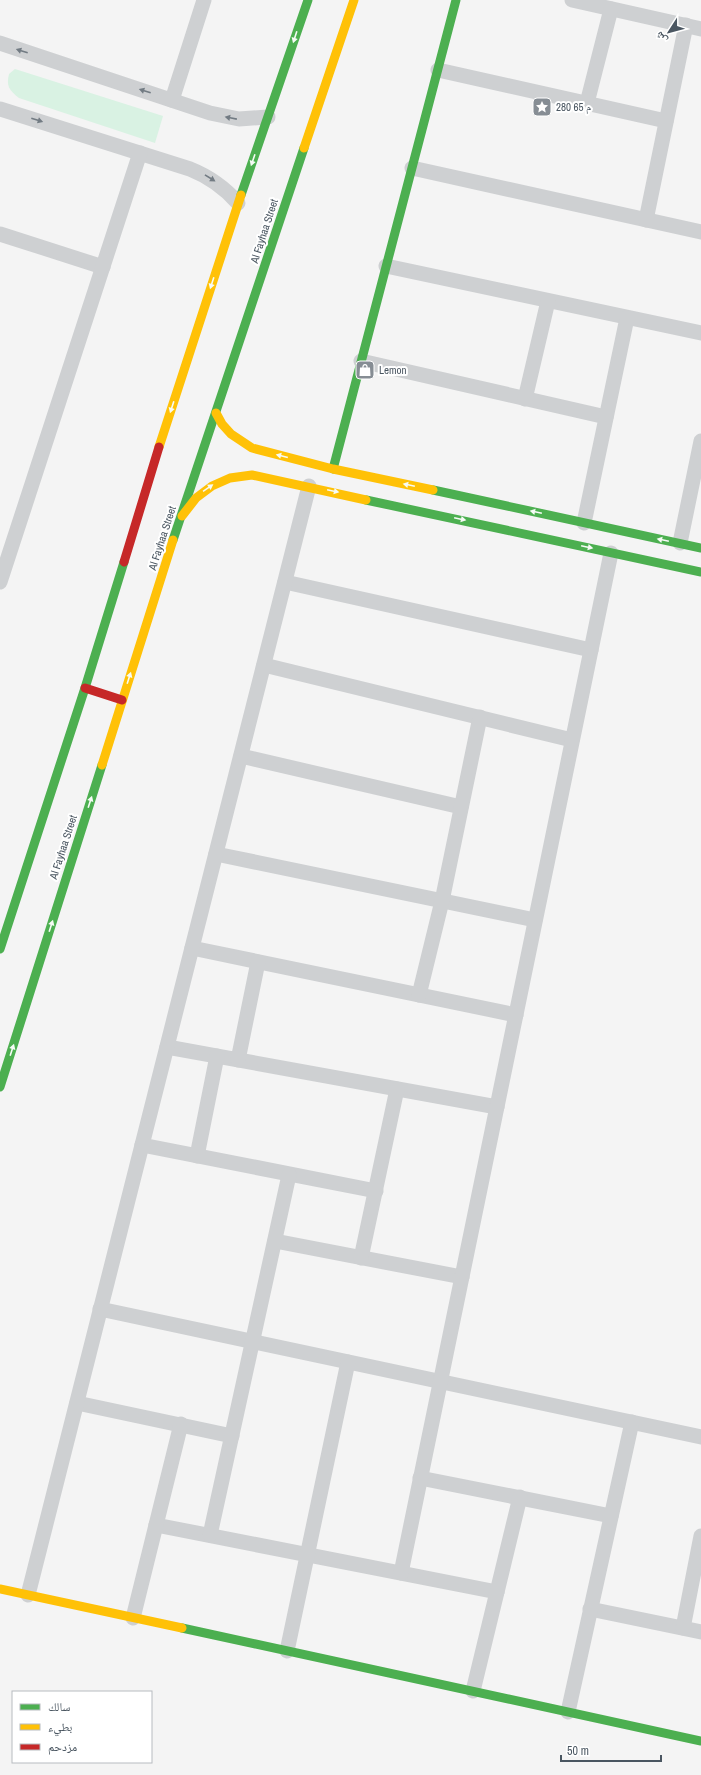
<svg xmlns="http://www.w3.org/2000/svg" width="701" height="1775" font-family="'Archivo Narrow','Noto Naskh Arabic',sans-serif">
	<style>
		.green { fill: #d9f2e3 }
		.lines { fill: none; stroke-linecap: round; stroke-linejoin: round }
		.street { stroke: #ced0d2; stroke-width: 15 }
		.fast { stroke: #4caf50; stroke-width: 9 }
		.slow { stroke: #ffc107; stroke-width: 9 }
		.jam { stroke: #c62828; stroke-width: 9 }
		.oneway { fill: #f6fbf6 }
		.oneway2 { fill: #727b83 }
		.labels { text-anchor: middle; stroke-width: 4; stroke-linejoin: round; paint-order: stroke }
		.poi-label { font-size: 11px; fill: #4a5661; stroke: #fff; text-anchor: start }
		.street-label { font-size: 11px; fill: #4a5661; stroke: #fff }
	</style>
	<rect width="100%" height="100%" fill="#f4f4f4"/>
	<path class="green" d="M15,69L163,116L155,143L19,98C9,90 6,86 9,74Z"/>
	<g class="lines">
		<g class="street">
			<path d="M572,0L701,29"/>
			<path d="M0,43L210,113L239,119L268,117"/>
			<path d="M438,70L666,121"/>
			<path d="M172,100L204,0"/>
			<path d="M587,103L611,9"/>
			<path d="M0,109L190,169C210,177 224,187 238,203"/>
			<path d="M412,168L701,232"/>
			<path d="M646,220L686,25"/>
			<path d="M0,234L103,267"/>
			<path d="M386,266L701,333"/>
			<path d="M361,361L606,417"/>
			<path d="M525,399L548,301"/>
			<path d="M584,523L627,318"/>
			<path d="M680,543L701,441"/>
			<path d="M0,582L140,153"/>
			<path d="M285,582L591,650"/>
			<path d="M264,665L572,740"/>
			<path d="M241,756L461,807"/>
			<path d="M216,854L535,920"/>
			<path d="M192,948L516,1015"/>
			<path d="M419,995L442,901L480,717"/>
			<path d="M167,1047L497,1107"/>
			<path d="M238,1060L258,962"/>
			<path d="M142,1145L376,1191"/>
			<path d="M197,1156L217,1056"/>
			<path d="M275,1241L462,1277"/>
			<path d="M361,1258L397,1089"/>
			<path d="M100,1309L701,1437"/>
			<path d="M77,1403L232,1436"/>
			<path d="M420,1478L611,1516"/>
			<path d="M156,1525L497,1592"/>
			<path d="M210,1535L289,1175"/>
			<path d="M401,1573L611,553"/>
			<path d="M28,1595L309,486"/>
			<path d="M590,1609L701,1632"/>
			<path d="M133,1618L181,1424"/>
			<path d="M683,1628L701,1536"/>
			<path d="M287,1651L348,1362"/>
			<path d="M473,1691L520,1497"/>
			<path d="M568,1712L632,1422"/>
		</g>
		<g class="fast">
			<path d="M241,195L308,0"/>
			<path d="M333,469L456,0"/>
			<path d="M433,490L701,548"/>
			<path d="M366,500L701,572"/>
			<path d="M173,540L304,148"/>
			<path d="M0,949L85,688L124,562"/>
			<path d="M0,1087L102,765"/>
			<path d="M182,1628L701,1741"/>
		</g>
		<g class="slow">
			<path d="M304,148L354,0"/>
			<path d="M216,413L222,424L231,434L252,448L333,469L433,490"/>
			<path d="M159,447L241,195"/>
			<path d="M182,516L196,498L212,486L230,478L252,475L366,500"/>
			<path d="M102,765L173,540"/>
			<path d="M0,1589L182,1628"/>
		</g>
		<g class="jam">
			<path d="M124,562L159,447"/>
			<path d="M85,688L122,700"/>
		</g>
	</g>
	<defs><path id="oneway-solid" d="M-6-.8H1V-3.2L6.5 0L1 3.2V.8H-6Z"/></defs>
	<g class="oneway">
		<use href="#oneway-solid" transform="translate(295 37) rotate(108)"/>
		<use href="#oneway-solid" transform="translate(253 160) rotate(109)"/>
		<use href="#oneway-solid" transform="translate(212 283) rotate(108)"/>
		<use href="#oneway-solid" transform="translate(172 407) rotate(108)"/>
		<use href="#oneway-solid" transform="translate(282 456) rotate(-166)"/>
		<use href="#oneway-solid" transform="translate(409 485) rotate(-168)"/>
		<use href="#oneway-solid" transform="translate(208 488) rotate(-34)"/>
		<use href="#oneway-solid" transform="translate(333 491) rotate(12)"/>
		<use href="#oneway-solid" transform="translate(536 512) rotate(-168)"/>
		<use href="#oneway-solid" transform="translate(460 519) rotate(12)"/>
		<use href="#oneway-solid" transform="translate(663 540) rotate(-168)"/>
		<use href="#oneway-solid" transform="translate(587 547) rotate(12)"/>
		<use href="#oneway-solid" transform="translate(129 678) rotate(-72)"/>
		<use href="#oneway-solid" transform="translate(90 802) rotate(-72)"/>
		<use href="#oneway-solid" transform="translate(51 926) rotate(-72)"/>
		<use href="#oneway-solid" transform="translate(12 1050) rotate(-72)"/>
	</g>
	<g class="oneway2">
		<use href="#oneway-solid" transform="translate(22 51) rotate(-162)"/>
		<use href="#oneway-solid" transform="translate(145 91) rotate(-162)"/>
		<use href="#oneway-solid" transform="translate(231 118) rotate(-169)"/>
		<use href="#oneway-solid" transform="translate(37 120) rotate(18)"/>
		<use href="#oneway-solid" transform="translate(210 178) rotate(32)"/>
	</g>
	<defs>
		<g id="sight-square" transform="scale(1)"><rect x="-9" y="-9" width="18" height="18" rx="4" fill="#868d94" stroke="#fff"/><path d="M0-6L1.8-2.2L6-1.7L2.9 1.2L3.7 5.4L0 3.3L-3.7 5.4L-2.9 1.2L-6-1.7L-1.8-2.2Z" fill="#fff"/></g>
		<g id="shop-square" transform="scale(1)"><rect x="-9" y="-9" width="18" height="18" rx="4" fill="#868d94" stroke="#fff"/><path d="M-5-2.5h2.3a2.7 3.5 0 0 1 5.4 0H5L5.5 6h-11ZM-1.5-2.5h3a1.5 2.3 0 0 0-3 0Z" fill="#fff"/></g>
	</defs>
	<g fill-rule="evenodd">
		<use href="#sight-square" x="542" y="107"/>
		<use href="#shop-square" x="365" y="370"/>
	</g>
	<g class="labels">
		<g class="poi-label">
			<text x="556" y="111">280 م 65</text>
			<text x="379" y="374">Lemon</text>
		</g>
		<g class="street-label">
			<text transform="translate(264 231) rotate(-72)" y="4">Al Fayhaa Street</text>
			<text transform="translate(162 538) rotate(-72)" y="4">Al Fayhaa Street</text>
			<text transform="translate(63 847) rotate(-72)" y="4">Al Fayhaa Street</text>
		</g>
	</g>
	<rect x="12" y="1691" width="140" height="72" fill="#ffffff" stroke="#b7bbc0"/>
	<rect x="20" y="1704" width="20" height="6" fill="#4caf50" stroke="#b7bbc0"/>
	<text x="48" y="1711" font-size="12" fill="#4a5661">سالك</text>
	<rect x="20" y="1724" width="20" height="6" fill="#ffc107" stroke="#b7bbc0"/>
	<text x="48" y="1731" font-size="12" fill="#4a5661">بطيء</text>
	<rect x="20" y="1744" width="20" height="6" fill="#c62828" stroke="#b7bbc0"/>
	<text x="48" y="1751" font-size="12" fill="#4a5661">مزدحم</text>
	<g transform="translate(669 32) rotate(234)" stroke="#ffffff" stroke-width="3" paint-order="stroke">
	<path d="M0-3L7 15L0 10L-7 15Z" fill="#4a5661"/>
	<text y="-6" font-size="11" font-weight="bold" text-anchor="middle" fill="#4a5661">ش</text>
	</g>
	<path d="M561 1755v6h100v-6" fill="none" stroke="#4a5661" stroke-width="2"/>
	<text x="567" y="1755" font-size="12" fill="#4a5661" stroke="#ffffff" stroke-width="3" paint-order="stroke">50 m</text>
</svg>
